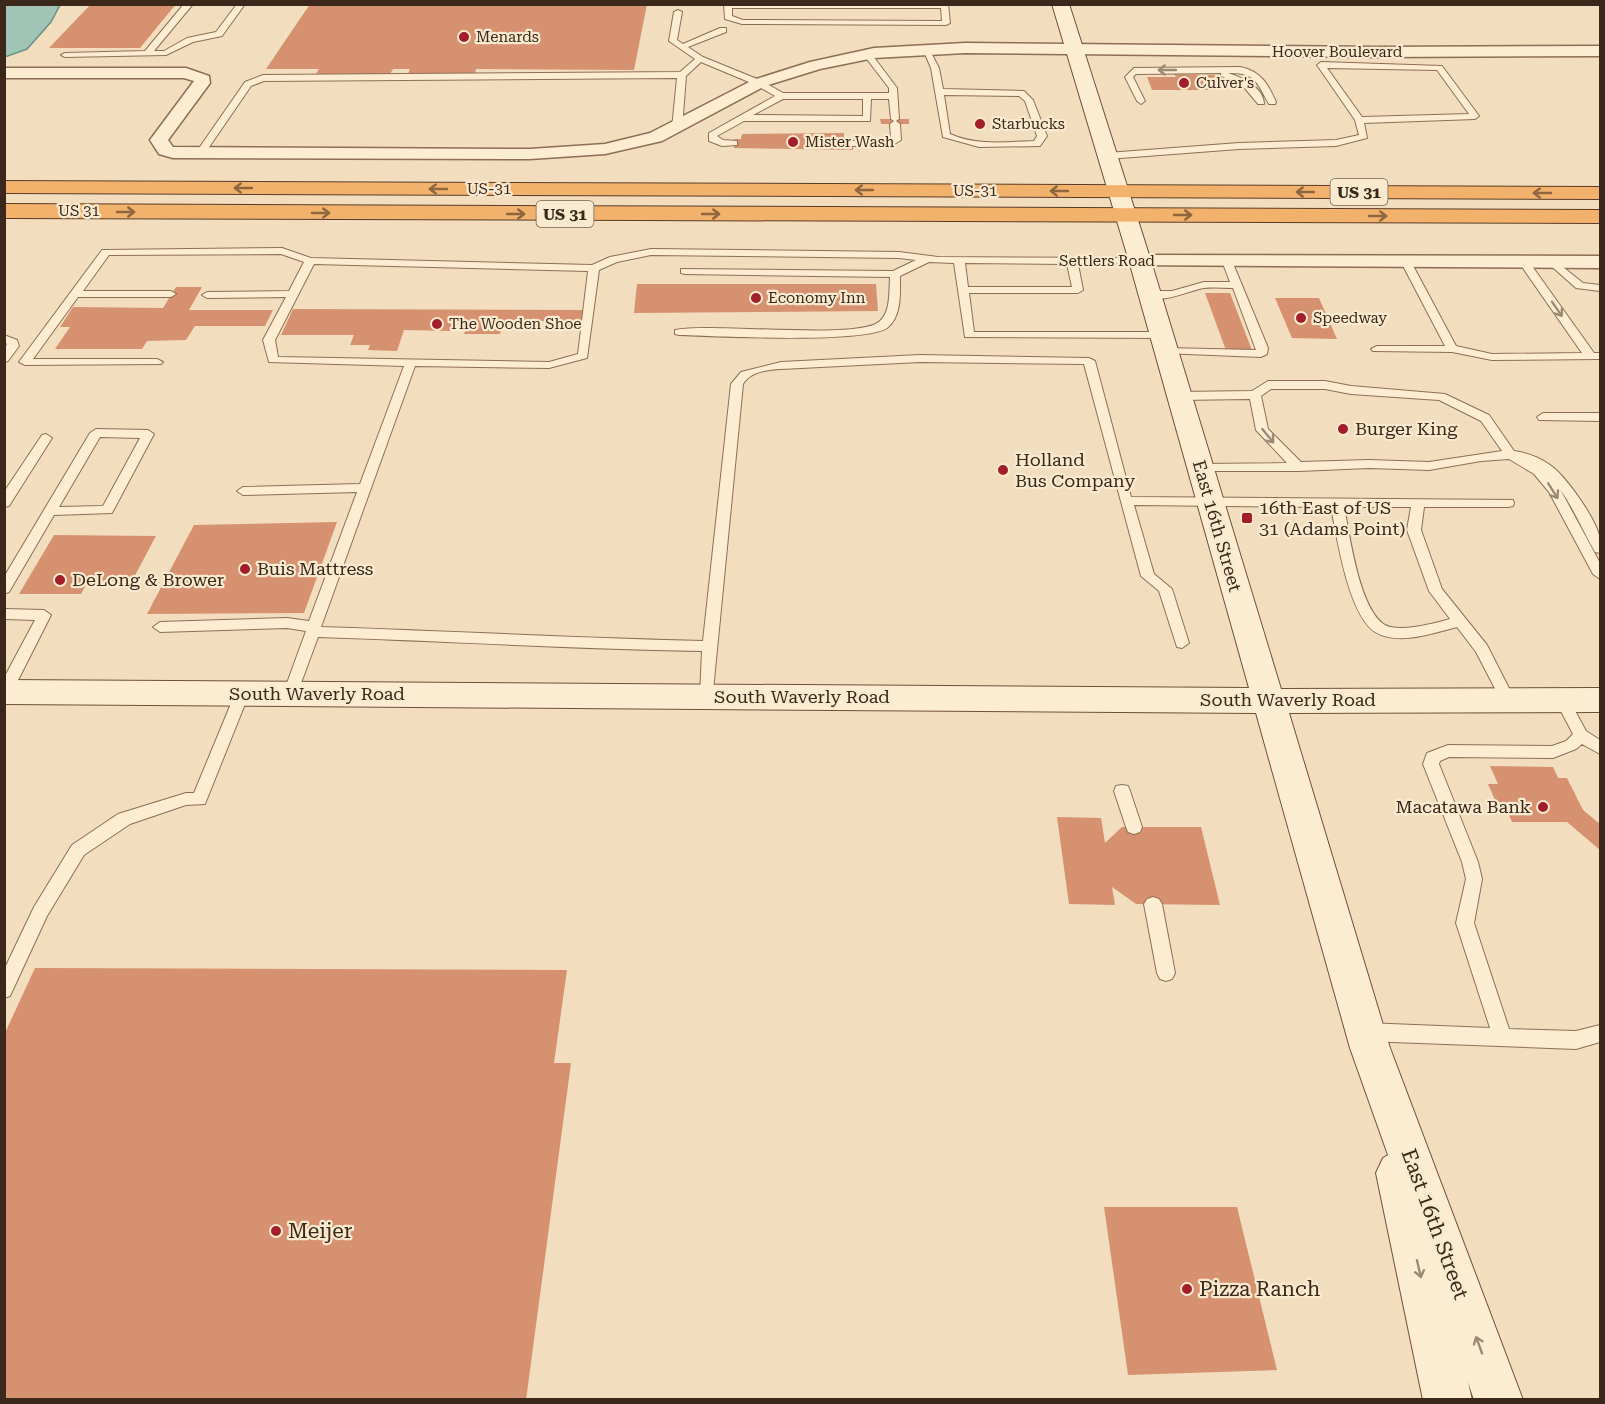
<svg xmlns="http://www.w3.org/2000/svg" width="1605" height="1404" font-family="'Roboto Serif',serif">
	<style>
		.water { fill: #a2c4b7; stroke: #689384; stroke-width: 1.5 }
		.building { fill: #d59170 }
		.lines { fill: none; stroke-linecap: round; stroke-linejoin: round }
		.service-casing { stroke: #8d6e55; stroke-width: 2 }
		.minor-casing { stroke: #8d6e55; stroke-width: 3 }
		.secondary-casing { stroke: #6f4f38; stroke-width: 2 }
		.trunk-casing { stroke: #5a3c2a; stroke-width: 2 }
		.service { fill: #fcecd2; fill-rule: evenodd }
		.minor { fill: #fcecd2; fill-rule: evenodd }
		.secondary { fill: #fcecd2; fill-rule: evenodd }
		.trunk { fill: #f3b26c; fill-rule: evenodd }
		.oneway { stroke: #9c8a76 }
		.oneway2 { stroke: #8e663f }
		.poi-dot { fill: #a21e2b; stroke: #f9e9cf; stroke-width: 2 }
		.labels { text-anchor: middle; stroke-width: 4.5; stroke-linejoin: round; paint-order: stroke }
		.far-poi-label { font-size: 15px; fill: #3b281b; stroke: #f9e9cf; text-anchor: start }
		.far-street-label { font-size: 15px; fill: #3b281b; stroke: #f9e9cf }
		.shield { fill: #f9e9cf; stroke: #746251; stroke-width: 1.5 }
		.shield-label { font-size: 16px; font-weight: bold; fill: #3b281b }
		.poi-label { font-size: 18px; fill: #3b281b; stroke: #f9e9cf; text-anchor: start }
		.street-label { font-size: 18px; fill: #3b281b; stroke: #f9e9cf }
		.near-street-label { font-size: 21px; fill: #3b281b; stroke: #f9e9cf }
		.near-poi-label { font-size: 21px; fill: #3b281b; stroke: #f9e9cf; text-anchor: start }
	</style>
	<rect width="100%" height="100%" fill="#f2debe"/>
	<path class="water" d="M32,4L60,5L51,22L27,49L5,57V5Z"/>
	<g class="building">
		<path d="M91,4H176L140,48H49Z"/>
		<path d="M310,4H647L634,70L476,69L475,74H408L410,69H393L390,74H316L319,69H266Z"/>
		<path d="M1174,74L1215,75L1221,90H1152L1147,77H1176Z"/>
		<path d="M880,119H909V124H881Z"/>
		<path d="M844,133V141H853V150L734,148V139H741L742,134Z"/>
		<path d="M637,284H876L878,311L634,313Z"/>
		<path d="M176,287H202L189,310H273L265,326H195L186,340L147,341L142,349H55L70,327H60L73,307L163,308Z"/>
		<path d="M1205,293H1230L1253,353H1227Z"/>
		<path d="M1275,298H1319L1337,339L1292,338Z"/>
		<path d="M293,309L583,310L580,327H555L557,321H530L529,327H502L500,334H464L468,324L454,323L452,331L404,330L397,351L368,350L370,345H350L354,335H281Z"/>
		<path d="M337,522L304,613L147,614L194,525Z"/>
		<path d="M54,535L156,536L132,581H88L81,594H19Z"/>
		<path d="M1490,766L1553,767L1558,778H1567L1583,810L1600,824V850L1567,822H1512L1504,803L1496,802L1488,784H1498Z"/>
		<path d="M1057,817L1101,818L1105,843L1122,827H1201L1220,905L1136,904L1112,887L1115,905L1069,904Z"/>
		<path d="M35,968L567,970L554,1063H571L526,1400H4V1035Z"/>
		<path d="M1104,1207H1237L1277,1370L1128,1375Z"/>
	</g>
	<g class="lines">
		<g class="service-casing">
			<g id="service">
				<path d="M184,4H193L154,51H164L187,38L216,32L237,4H245L222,36L193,42L166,55L65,57L61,55L65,53L145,51Z"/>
				<path d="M724,4H948L950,23L946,25L742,24L725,19ZM732,8H941L942,21L743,20L732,16Z"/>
				<path d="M678,10L682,12L677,40L683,44L720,28H726V32L688,47L703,57L762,81L783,93H889V88L863,54L870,52L897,88L899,119L896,121L900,124L901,140L893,145L850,146V142L853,141L891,139L890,124L894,121L891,119L889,99H871L870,121H744L717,136L723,140L737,141V145L722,146L709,141V133L775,96L756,85L701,62L686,76L682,128L677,131L672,128L677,78L264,81L251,86L203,156L195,154L245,82L263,75L680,72L695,59L669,41L674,12ZM783,99H863V116L753,115Z"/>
				<path d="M922,47H928L939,68L943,89L1024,91L1033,100L1047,136L1040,146L979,147L943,137L931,68ZM944,95L1019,96L1025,101L1037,136L1034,141C1006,142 977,146 950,134Z"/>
				<path d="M1321,62L1442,66L1479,116L1475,119L1364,123L1367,138L1336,146L1239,149L1107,159L1102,156L1107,153L1239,143L1336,140L1359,135L1355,120L1317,65ZM1327,68L1437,70L1469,114L1362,117Z"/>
				<path d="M1240,67C1261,71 1268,84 1276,102L1275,104H1269C1257,83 1256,72 1228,73C1243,78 1264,88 1264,104H1258L1243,86L1221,76V73L1136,74L1133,77L1145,101L1141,104L1137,101L1125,77L1134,68Z"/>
				<path d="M282,248L311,258L592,265L610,257L651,249L899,252L938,257L1140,258L1145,261L1144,263L1078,264L1083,290L1078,293H969L974,332H1162L1168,335L1162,338L965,337L954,263L929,262L900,276C900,292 902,317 887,328C863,344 715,336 679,335L675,334V330C711,322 860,341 880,321C891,311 889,291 890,277L685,274L681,273V269L893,271L916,260L899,258L651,255L617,262L599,270L587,358L549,368L415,366L321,627C449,631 576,638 703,641L731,384L741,372L781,362L920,355L1089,358L1095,361L1131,497L1513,500L1514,503L1513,506L1508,507H1424L1421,530L1442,589L1487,645L1515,700L1513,704H1503L1476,652L1457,627C1433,633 1398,646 1375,632C1348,614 1337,537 1331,507L1134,505L1154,574L1172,589L1189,643L1182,648L1177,647L1159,591L1141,576L1084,364L920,362L781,369C767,370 751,371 743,384L712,701H702L700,697L702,651C574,649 446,641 318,637L297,694L295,698H285L283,694L306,631L287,628L160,632L153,627L160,622L287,618L309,621L357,492L243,495L237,491L243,487L360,484L404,366L269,362L263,340L286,297L207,298L202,295L207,292L289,291L304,262L281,254L109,255L83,291H171L176,294L171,297H78L33,359H157L163,362L161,364L25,365L19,362L102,250ZM965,263L1067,264L1072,287H968ZM314,264L588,271L578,354L549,362L278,357L275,340ZM1344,507H1411L1407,530L1429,591L1450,619C1435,623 1400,633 1385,625C1359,609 1350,536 1344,507Z"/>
				<path d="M1405,257L1410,260L1456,346L1492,354L1582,353L1518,261L1523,258L1527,259L1594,353H1600V359L1492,360L1452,352L1373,351L1371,349L1377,346H1445L1400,260Z"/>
				<path d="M1227,258L1232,261L1268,348L1267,354L1261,357L1162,353L1160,351L1166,348L1256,350L1233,288C1223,288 1213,287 1204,288C1187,291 1160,306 1145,294L1150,291H1172L1204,282H1230L1222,261Z"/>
				<path d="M1553,259L1583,283L1600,285V291L1576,288L1549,264L1548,262Z"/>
				<path d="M4,335L17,340L19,346L8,361L4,362V350L7,344L4,342Z"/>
				<path d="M1268,381H1325L1351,386L1445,394L1489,415L1514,451C1527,453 1539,457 1550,465C1566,476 1597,520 1600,539C1601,543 1600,549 1600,553L1595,552C1583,531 1574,509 1560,489L1600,563V579L1593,574L1549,492L1534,474L1509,459L1481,461L1429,470L1369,468L1299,471H1196L1194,468L1200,464L1287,463L1256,430L1250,399L1179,400L1173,396L1179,392L1252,391ZM1271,389H1325L1351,394L1439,400L1481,421L1502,451L1429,462L1369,460L1301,462L1268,429L1261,396Z"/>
				<path d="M1543,413H1600V421L1539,420L1537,417Z"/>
				<path d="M96,429L148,430L154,434L112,513L54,515L9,592L4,594V577L90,433ZM100,437L140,438L103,506L59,507Z"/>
				<path d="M46,434L52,438L9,506L4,507V492L42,435Z"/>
				<path d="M4,609L44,610L51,615L10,696L5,698L4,678L35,620L4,619Z"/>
				<path d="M242,688L247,690L249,694L205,804L186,805L130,824L84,855L47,916L10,996L4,998V970L34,907L72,845L118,814L186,793H194L235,694L237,690Z"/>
				<path d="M1562,694L1567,696L1586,731L1600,740V754L1582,744L1576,749L1553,758L1449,757L1440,761L1439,764L1478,862L1482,879L1474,923L1509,1029L1576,1031L1600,1025V1042L1576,1049L1365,1041L1358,1038L1356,1032L1358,1026L1365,1023L1490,1028L1456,923L1466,879L1462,862L1423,764L1427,753L1448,745L1552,746L1566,741L1573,734L1555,700L1557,696Z"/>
				<path d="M1122,785L1128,786L1130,791L1142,827L1140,832L1134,834L1128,832L1126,827L1114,791L1116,786Z"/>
				<path d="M1153,897L1159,899L1162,904L1175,973L1172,979L1166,981L1160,979L1157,973L1144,904L1147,899Z"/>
			</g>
		</g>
		<g class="minor-casing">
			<g id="minor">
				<path d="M965,43L1378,47L1600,46V56L1378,57L965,53L874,58L820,69L765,86L662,141L605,154L530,159L173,158L159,154L150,140L194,81L184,78H4V68H186L209,76L210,83L168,140L173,147L530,149L605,144L650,133L753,80L810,62L874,48Z"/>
				<path d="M1140,255L1600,256V268L1133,265L1130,261L1133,257Z"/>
			</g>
		</g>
		<g class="secondary-casing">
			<path id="secondary" d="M1052,4H1069L1151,261L1281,689L1600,688V712L1289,713L1390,1048L1523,1400H1474L1468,1382L1472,1400H1423L1376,1173L1383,1158L1388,1155L1350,1048L1256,713L4,704V680L1249,688L1129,261Z"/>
		</g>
		<g class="trunk-casing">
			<g id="trunk">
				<path d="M4,181L1600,187V199L4,193Z"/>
				<path d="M4,204L1600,210V223L4,218Z"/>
			</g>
		</g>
		<use href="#service" class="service"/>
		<use href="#minor" class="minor"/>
		<use href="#secondary" class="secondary"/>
		<use href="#trunk" class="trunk"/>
	</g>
	<defs><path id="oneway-shaft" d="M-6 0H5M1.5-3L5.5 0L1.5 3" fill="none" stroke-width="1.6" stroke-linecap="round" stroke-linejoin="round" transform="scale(1.5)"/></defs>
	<g class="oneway">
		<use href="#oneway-shaft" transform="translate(1167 70) rotate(180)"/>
		<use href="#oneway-shaft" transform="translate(1557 309) rotate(55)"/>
		<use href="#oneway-shaft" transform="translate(1268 436) rotate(51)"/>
		<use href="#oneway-shaft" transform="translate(1553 491) rotate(58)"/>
		<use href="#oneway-shaft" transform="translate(1419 1269) rotate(77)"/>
		<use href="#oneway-shaft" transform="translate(1479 1345) rotate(-110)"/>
	</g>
	<g class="oneway2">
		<use href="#oneway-shaft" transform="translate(243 188) rotate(-180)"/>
		<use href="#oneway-shaft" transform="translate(438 189) rotate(-180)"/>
		<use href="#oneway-shaft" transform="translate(864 190) rotate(-180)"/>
		<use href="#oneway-shaft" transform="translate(1059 191) rotate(-180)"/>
		<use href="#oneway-shaft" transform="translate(1305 192) rotate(-180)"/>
		<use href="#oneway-shaft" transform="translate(1542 193) rotate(-180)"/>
		<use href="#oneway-shaft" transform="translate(126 212)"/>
		<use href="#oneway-shaft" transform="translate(321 213)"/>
		<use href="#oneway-shaft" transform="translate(516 214)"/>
		<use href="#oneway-shaft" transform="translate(711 214)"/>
		<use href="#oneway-shaft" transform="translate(1183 215)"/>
		<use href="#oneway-shaft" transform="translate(1378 216)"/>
	</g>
	<g class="poi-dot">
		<circle cx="464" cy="37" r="6"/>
		<circle cx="1184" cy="83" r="6"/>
		<circle cx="980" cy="124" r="6"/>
		<circle cx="793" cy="142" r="6"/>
		<circle cx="756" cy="298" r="6"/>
		<circle cx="1301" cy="318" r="6"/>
		<circle cx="437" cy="324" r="6"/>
		<circle cx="1343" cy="429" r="6"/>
		<circle cx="1003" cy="470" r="6"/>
		<rect x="1241" y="512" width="12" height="12" rx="3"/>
		<circle cx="245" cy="569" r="6"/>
		<circle cx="60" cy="580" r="6"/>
		<circle cx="1543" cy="807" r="6"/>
		<circle cx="276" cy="1231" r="6"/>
		<circle cx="1187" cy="1289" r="6"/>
	</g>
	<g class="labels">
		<g class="far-poi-label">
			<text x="476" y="42">Menards</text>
			<text x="1196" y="88">Culver's</text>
			<text x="992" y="129">Starbucks</text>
			<text x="805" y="147">Mister Wash</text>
			<text x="768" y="303">Economy Inn</text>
			<text x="1313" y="323">Speedway</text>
			<text x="449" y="329">The Wooden Shoe</text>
		</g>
		<g class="far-street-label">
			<text x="1337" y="57">Hoover Boulevard</text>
			<text x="489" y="194">US-31</text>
			<text x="975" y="196">US-31</text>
			<text x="79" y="216">US 31</text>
			<text x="1107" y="266">Settlers Road</text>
		</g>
		<g class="shield">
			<rect x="1330.5" y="179" width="57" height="26" rx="4.5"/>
			<rect x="536.5" y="201" width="57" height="26" rx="4.5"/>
		</g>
		<g class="shield-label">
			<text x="1359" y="198">US 31</text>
			<text x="565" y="220">US 31</text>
		</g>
		<g class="poi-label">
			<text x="1355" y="435">Burger King</text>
			<text x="1015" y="466">Holland<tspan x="1015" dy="21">Bus Company</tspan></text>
			<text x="1259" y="514">16th East of US<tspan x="1259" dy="21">31 (Adams Point)</tspan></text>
			<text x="257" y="575">Buis Mattress</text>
			<text x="72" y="586">DeLong &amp; Brower</text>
			<text x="1531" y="813" text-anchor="end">Macatawa Bank</text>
		</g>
		<g class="street-label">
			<text transform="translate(1217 526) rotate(74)" y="6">East 16th Street</text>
			<text x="317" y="700">South Waverly Road</text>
			<text x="802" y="703">South Waverly Road</text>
			<text x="1288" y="706">South Waverly Road</text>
		</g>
		<g class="near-street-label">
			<text transform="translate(1435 1224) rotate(70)" y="7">East 16th Street</text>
		</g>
		<g class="near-poi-label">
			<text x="288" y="1238">Meijer</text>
			<text x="1199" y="1296">Pizza Ranch</text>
		</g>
	</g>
	<rect width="1605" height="1404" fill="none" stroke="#3b281b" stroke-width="12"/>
</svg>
